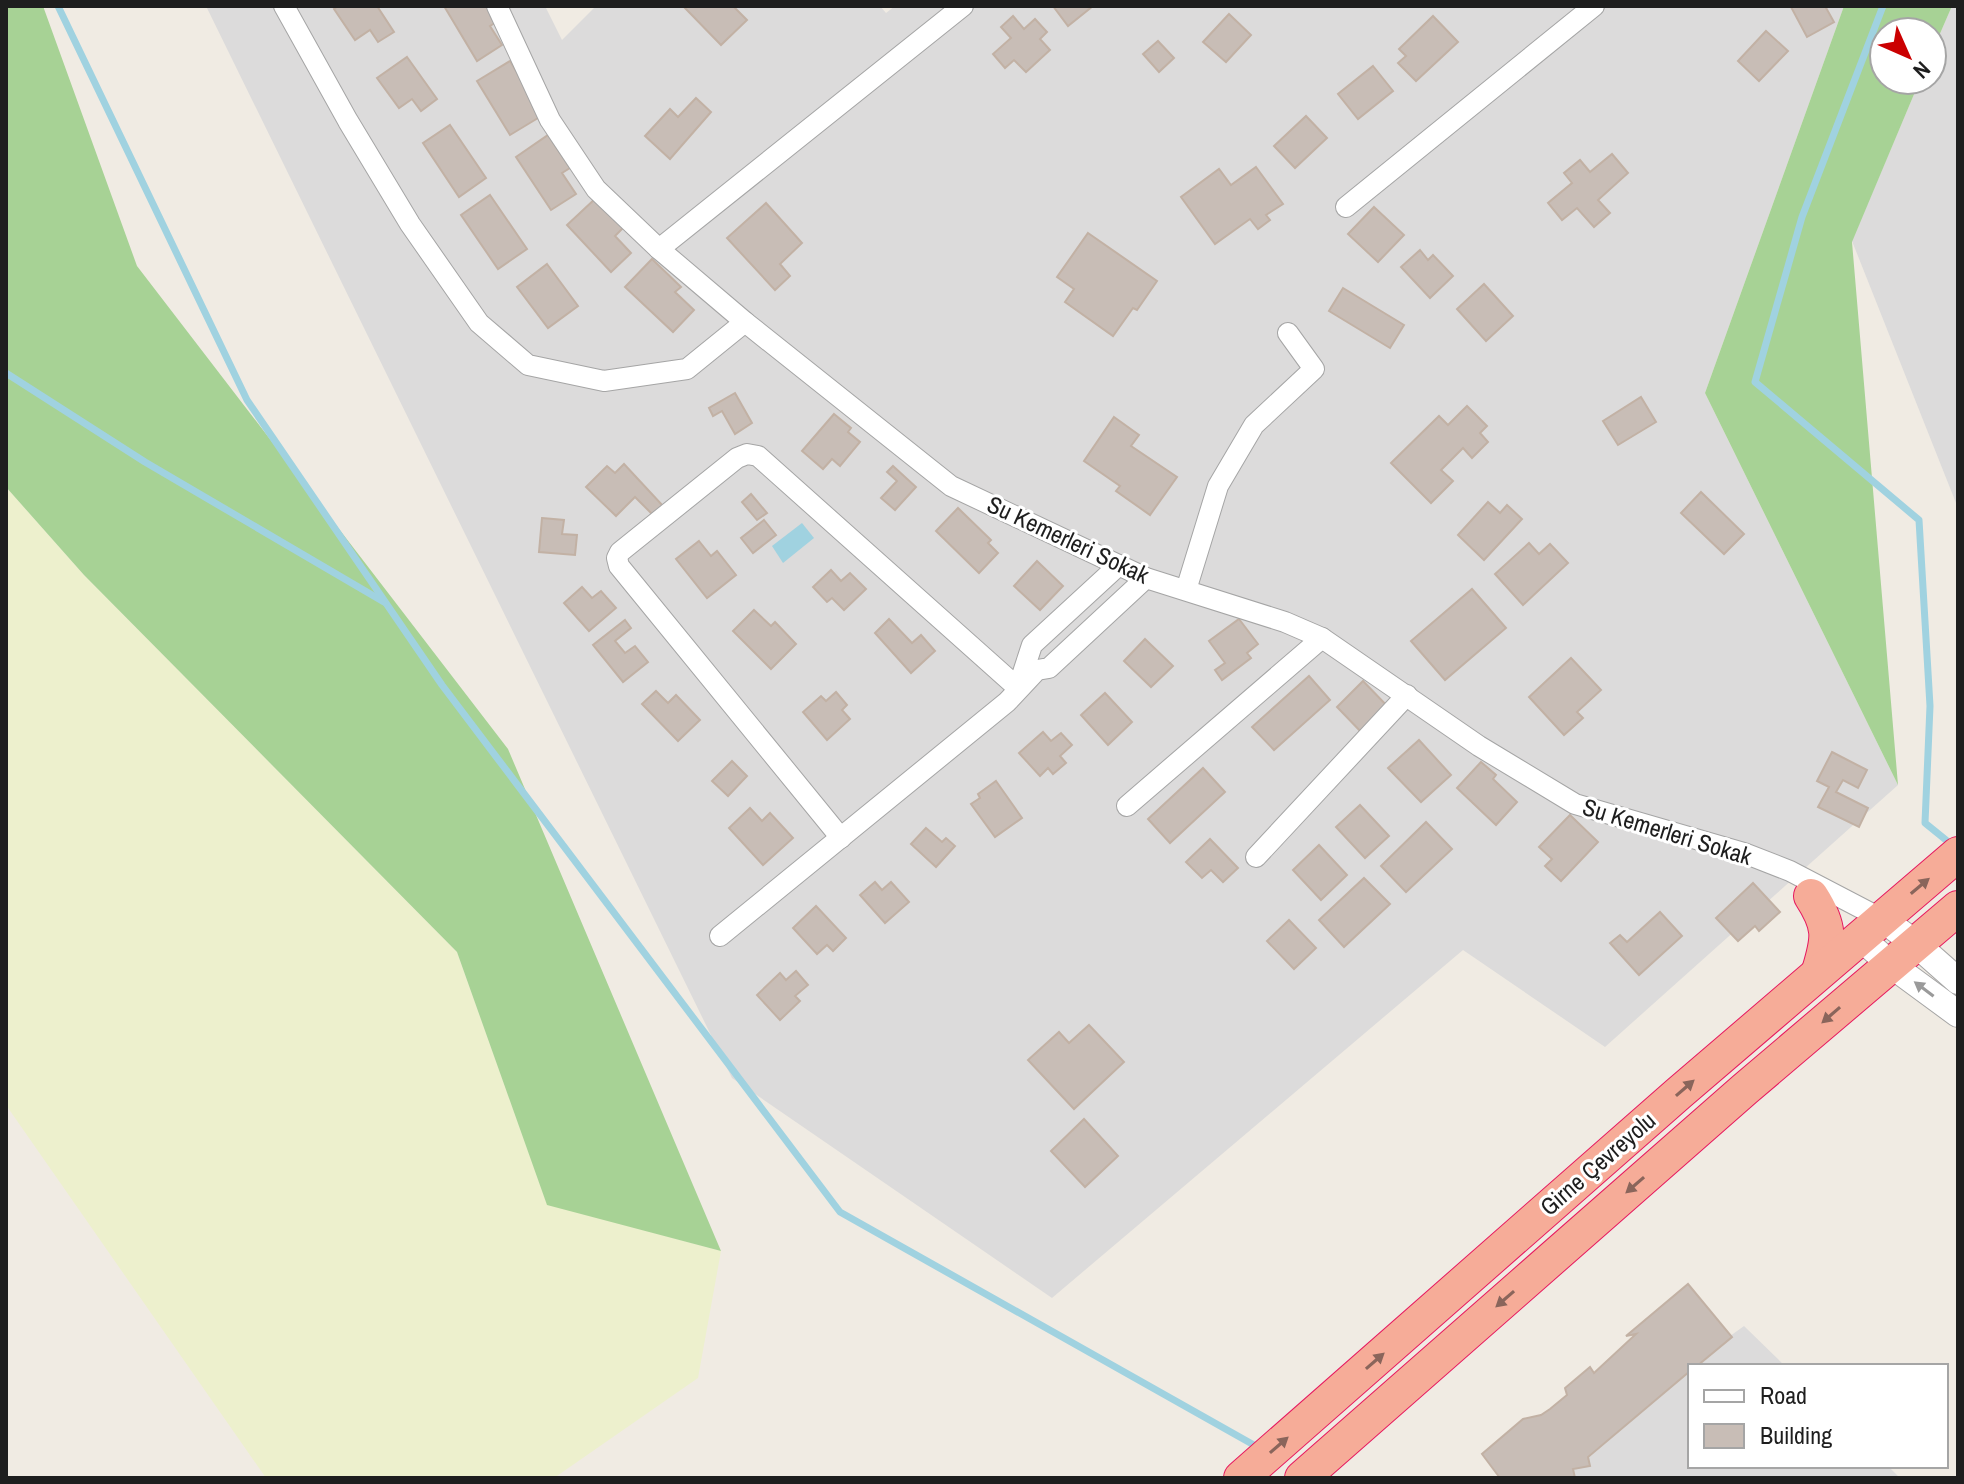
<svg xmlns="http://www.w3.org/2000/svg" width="1964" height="1484" font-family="'Archivo Narrow',sans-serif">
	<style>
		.residential { fill: #dcdbdb }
		.farmland { fill: #edf0cd }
		.forest { fill: #a7d295 }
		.water { fill: #a0d2e0 }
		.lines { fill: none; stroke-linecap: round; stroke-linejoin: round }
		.stream { stroke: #a0d2e0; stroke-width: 7 }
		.building { fill: #c8bdb6; stroke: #c2b1a4; stroke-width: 2 }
		.minor-casing { stroke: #a5a5a5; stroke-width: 22 }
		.tertiary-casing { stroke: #a5a5a5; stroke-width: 28 }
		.trunk-casing { stroke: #e6185f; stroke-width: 36 }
		.minor { stroke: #fff; stroke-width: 20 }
		.tertiary { stroke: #fff; stroke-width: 26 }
		.trunk { stroke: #f6ac98; stroke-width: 34 }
		.oneway { fill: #8a655b }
		.oneway2 { fill: #9a9a9a }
		.labels { text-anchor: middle; stroke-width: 6; stroke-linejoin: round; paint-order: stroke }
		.street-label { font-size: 24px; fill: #1e1e1e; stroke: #fff }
	</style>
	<rect width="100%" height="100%" fill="#f0ebe3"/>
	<g class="residential">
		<path d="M206,6H545L562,40L596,6H880L886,13L895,6H1844L1705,393L1898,785L1605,1047L1463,950L1052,1298L732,1078Z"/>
		<path d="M1952,6H1958V508L1852,241L1920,80H1932V52Z"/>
		<path d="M1744,1326L1785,1366H1690V1466H1888L1900,1478H1533Z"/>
	</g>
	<path class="farmland" d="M6,487L84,575L457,952L547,1204L721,1251L698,1378L554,1478H266L6,1105Z"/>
	<g class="forest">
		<path d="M6,6H43L137,266L508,749L721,1251L547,1205L457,952L84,575L6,487Z"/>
		<path d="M1844,6H1952L1932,52V32H1884V80H1920L1852,242L1898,785L1705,393Z"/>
	</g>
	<path class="water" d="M802,523L814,538L783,563L772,546Z"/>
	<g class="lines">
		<g class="stream">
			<path d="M58,6L247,400L442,685L840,1212L1261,1449"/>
			<path d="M1883,6L1802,217L1755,382L1919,520L1930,706L1925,823L1946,840"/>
			<path d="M6,373L145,462L384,602"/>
		</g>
	</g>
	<g class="building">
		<path d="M338,6H377L394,32L378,42L370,30L355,40L334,9Z"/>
		<path d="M444,6H489L498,21L490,26L502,45L477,61Z"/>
		<path d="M683,6H733L747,20L721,45Z"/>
		<path d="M1053,6H1093L1068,26Z"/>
		<path d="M1793,6H1825L1834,22L1807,37L1791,7Z"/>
		<path d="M1229,14L1251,35L1226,62L1203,42Z"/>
		<path d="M1013,16L1024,29L1035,19L1047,32L1040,39L1050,50L1026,72L1014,60L1005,68L993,54L1011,38L1001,27Z"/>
		<path d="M1433,16L1458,42L1416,81L1398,63L1406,56L1399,49Z"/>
		<path d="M1766,31L1788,51L1759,81L1738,61Z"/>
		<path d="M1158,41L1174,58L1159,72L1143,54Z"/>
		<path d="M407,57L437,99L421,111L412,99L399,108L377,78Z"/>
		<path d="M510,61L543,115L510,135L477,81Z"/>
		<path d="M1373,66L1393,91L1358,119L1338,94Z"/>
		<path d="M696,98L711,112L670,159L645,136L670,109L678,117Z"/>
		<path d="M1306,116L1327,138L1295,168L1274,146Z"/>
		<path d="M450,125L486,178L459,197L423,143Z"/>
		<path d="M548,135L570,168L562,173L576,194L551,210L516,157Z"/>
		<path d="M1612,154L1628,173L1598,200L1610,213L1594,227L1577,208L1562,220L1548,203L1572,183L1564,173L1580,160L1590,172Z"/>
		<path d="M1256,167L1283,204L1266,215L1270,220L1258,229L1250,219L1215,244L1181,197L1219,169L1231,185Z"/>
		<path d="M490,195L527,249L498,269L461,215Z"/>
		<path d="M596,198L623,228L615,236L631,253L611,272L567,225Z"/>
		<path d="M766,203L802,243L780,264L790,276L775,290L727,238Z"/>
		<path d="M1374,207L1404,235L1378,262L1348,234Z"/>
		<path d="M1088,233L1157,281L1137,310L1133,308L1113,336L1065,302L1074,289L1057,277Z"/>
		<path d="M1420,250L1428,260L1433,255L1453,276L1430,298L1401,267Z"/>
		<path d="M652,259L681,287L675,292L694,310L673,332L625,287Z"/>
		<path d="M547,264L578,306L548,328L517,287Z"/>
		<path d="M1484,284L1513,316L1486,341L1457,309Z"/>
		<path d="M1343,288L1404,325L1390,348L1329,311Z"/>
		<path d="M735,393L752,423L735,434L722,411L713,416L709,408Z"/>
		<path d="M1641,397L1656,422L1618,445L1603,421Z"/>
		<path d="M1467,406L1487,426L1480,433L1488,442L1472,458L1463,448L1441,470L1453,481L1431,503L1391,463L1439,416L1448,425Z"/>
		<path d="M834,414L851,428L848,432L860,442L840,466L832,459L823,469L802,451Z"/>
		<path d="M1114,417L1139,435L1131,446L1177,477L1150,515L1116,491L1120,486L1084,461Z"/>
		<path d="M624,464L664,507L655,517L635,497L616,516L586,487L607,466L615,473Z"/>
		<path d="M893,466L916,487L895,510L881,498L897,481L887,472Z"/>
		<path d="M1701,492L1744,534L1724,554L1681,513Z"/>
		<path d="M751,494L767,513L757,520L742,502Z"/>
		<path d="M1488,502L1500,513L1507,505L1522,519L1484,560L1458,535Z"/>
		<path d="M958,508L991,540L988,543L998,553L979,573L936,531Z"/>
		<path d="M542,518L564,520L562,534L577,535L575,555L539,552Z"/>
		<path d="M764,520L776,535L753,553L741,538Z"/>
		<path d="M699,541L711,556L717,551L736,575L707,598L676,559Z"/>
		<path d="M1529,543L1539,554L1550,544L1568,563L1523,605L1495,574Z"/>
		<path d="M1037,561L1063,586L1040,610L1014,586Z"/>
		<path d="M831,570L841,581L850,573L866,589L844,610L832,598L827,602L813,587Z"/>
		<path d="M582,587L592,598L601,591L616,608L589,631L564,603Z"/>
		<path d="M1472,589L1506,628L1445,680L1411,641Z"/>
		<path d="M754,610L771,626L775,622L796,644L771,669L733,631Z"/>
		<path d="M889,619L912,643L921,635L935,651L911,673L875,633Z"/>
		<path d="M1239,619L1258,644L1247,653L1251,658L1222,680L1215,670L1225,663L1209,641Z"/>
		<path d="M625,620L631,628L615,641L625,653L635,646L648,662L623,682L593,645Z"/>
		<path d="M1145,639L1173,666L1151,687L1124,661Z"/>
		<path d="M1571,658L1601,690L1577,712L1583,718L1564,735L1529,697Z"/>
		<path d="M1309,676L1330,700L1274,750L1252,727Z"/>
		<path d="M1363,681L1392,711L1365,736L1337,707Z"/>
		<path d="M656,691L668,703L676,695L700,720L678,741L642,704Z"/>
		<path d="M836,692L847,705L842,710L850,719L827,740L803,712L821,696L826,701Z"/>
		<path d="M1105,693L1132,722L1108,745L1081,715Z"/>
		<path d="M1043,732L1051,741L1061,733L1072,745L1060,756L1066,763L1053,774L1048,768L1040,776L1019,753Z"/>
		<path d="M1419,740L1451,775L1421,802L1388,768Z"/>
		<path d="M1832,752L1867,770L1858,788L1843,780L1836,792L1868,808L1859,827L1818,807L1829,787L1817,781Z"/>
		<path d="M732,761L747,776L728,796L712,781Z"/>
		<path d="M1481,762L1496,775L1493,779L1517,802L1496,825L1457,788Z"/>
		<path d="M1203,768L1225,792L1170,843L1148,819Z"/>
		<path d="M996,781L1022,818L995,837L971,804L980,798L978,794Z"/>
		<path d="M1360,805L1389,836L1365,858L1336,827Z"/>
		<path d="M750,808L762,821L770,813L793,838L763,865L729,828Z"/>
		<path d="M1570,815L1598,842L1561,881L1545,866L1552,859L1539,847Z"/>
		<path d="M1426,822L1452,849L1406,892L1381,866Z"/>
		<path d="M926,828L942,842L946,838L955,846L936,867L911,844Z"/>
		<path d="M1210,839L1238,868L1223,882L1211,870L1202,878L1186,862Z"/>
		<path d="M1319,845L1347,875L1321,900L1293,870Z"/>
		<path d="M1364,878L1390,904L1344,947L1319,920Z"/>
		<path d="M875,882L882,890L891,882L909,902L885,923L860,895Z"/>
		<path d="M1753,883L1780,912L1759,931L1755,926L1738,941L1716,918Z"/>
		<path d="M816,906L846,938L833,951L827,945L817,954L793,928Z"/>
		<path d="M1660,912L1682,936L1639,975L1610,943L1620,935L1627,942Z"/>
		<path d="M1289,920L1316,948L1294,969L1267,941Z"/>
		<path d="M796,971L808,985L795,996L800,1001L780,1020L757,995L780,973L786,980Z"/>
		<path d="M1089,1025L1124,1062L1074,1109L1028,1060L1059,1032L1069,1043Z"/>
		<path d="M1084,1119L1118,1156L1085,1187L1051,1151Z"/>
		<path d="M1688,1284L1732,1337L1697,1366H1690V1371L1588,1457L1590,1466L1573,1469L1575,1478H1500L1482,1454L1523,1419L1541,1415L1550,1409L1567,1395L1565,1388L1590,1367L1594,1373L1636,1334L1626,1336Z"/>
	</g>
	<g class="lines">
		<g class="minor-casing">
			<g id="minor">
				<path d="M284,6L348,121L410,224L479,323L528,365L604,381L687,369L745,322"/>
				<path d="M497,6L550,120L596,189L659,249L745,322L951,486L1146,578L1285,622L1322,638L1479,746L1575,804L1744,853L1790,871L1882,919"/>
				<path d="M1346,207L1594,6"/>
				<path d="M659,249L963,6"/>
				<path d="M1186,590L1218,486L1254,425L1314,369L1288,333"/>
				<path d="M1127,806L1322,638"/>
				<path d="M841,838L619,566L617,558L620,552L737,458L747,454L758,456L1018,688L1032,645L1119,565"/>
				<path d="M1256,857L1407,695"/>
				<path d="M720,936L1007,702L1037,670L1049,668L1146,578"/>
			</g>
		</g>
		<g class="tertiary-casing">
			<g id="tertiary">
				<path d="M1882,919L1915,943L1958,981"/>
				<path d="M1860,937L1890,964L1958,1014"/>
			</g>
		</g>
		<g class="trunk-casing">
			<g id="trunk">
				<path d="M1811,896C1831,927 1829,938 1819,971"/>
				<path d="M1241,1478L1679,1093L1958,854"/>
				<path d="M1302,1478L1745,1089L1958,908"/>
			</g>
		</g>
		<use href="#minor" class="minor"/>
		<use href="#tertiary" class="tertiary"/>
		<use href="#trunk" class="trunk"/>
	</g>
	<defs><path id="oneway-solid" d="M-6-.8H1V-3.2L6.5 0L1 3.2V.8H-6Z" transform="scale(2)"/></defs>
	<g class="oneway">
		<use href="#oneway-solid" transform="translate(1920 886) rotate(-40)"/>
		<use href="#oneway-solid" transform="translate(1831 1015) rotate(139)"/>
		<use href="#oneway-solid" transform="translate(1685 1088) rotate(-41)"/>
		<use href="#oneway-solid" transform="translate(1635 1185) rotate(139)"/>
		<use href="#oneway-solid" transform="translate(1505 1299) rotate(139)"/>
		<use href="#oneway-solid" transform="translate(1375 1361) rotate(-41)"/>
		<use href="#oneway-solid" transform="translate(1279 1445) rotate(-41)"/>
	</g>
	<use class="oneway2" href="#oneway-solid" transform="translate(1924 989) rotate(-143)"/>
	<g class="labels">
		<g class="street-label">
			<text transform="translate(1068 540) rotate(25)" y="8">Su Kemerleri Sokak</text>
			<text transform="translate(1667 832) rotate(17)" y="8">Su Kemerleri Sokak</text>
			<text transform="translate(1598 1164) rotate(-41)" y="8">Girne Çevreyolu</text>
		</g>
	</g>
	<rect width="1964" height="1484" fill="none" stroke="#1e1e1e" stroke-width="16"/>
	<rect x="1688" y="1364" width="260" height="104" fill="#ffffff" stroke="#a5a5a5" stroke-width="2"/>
	<rect x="1704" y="1390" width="40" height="12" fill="#ffffff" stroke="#a5a5a5" stroke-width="2"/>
	<text x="1760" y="1404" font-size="24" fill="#1e1e1e">Road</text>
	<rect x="1704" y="1424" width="40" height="24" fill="#c8bdb6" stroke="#a5a5a5" stroke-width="2"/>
	<text x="1760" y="1444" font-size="24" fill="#1e1e1e">Building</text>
	<g transform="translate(1908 56) rotate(135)"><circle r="38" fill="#ffffff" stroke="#a5a5a5" stroke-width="2"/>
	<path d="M0-6L14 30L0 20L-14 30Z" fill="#cb0001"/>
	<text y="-12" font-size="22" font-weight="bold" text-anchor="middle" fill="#1e1e1e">N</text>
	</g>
</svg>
